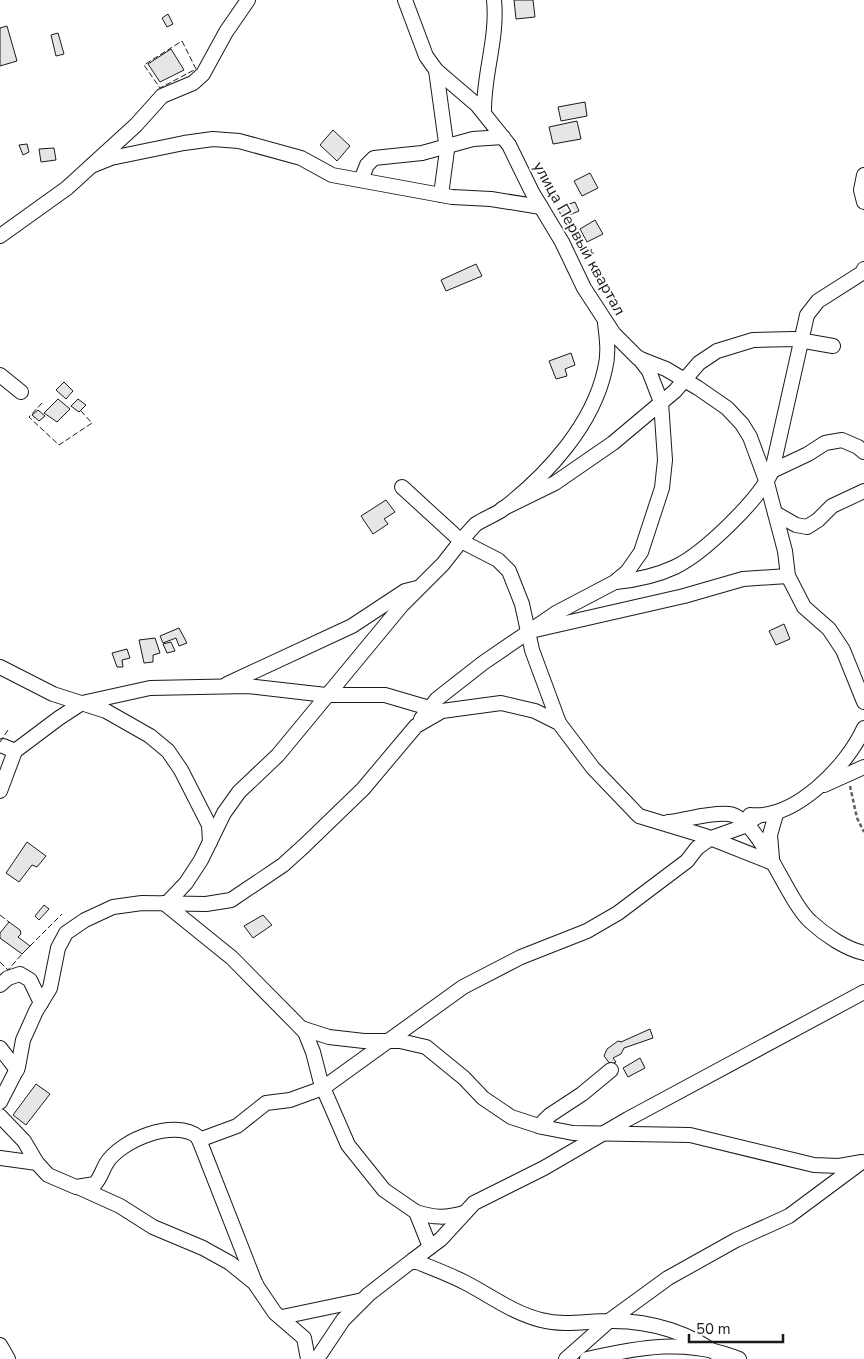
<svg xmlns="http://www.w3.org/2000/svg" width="864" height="1359" font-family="'Nunito Sans',sans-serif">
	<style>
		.building { fill: #e6e6e6; stroke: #1a1a1a }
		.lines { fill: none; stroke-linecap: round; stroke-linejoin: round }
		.minor-casing { stroke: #1a1a1a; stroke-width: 16 }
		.path { stroke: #5f5f5f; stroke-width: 2.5; stroke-dasharray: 4 2.5; stroke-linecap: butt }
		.minor { stroke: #fff; stroke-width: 14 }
		.fence { stroke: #1a1a1a; stroke-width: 1; stroke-dasharray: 6 2.5; stroke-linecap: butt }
		.labels { text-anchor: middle; stroke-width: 4; stroke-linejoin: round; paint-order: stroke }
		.street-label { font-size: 16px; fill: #1a1a1a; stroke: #fff }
	</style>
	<rect width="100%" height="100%" fill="#fff"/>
	<g class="building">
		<path d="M514,0H533L535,17L516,19Z"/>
		<path d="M168,14L173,24L167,27L162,18Z"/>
		<path d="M7,26L17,61L0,66V28Z"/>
		<path d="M58,33L64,54L56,56L51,35Z"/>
		<path d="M171,49L184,70L160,82L148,64Z"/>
		<path d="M585,102L587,116L561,121L558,107Z"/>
		<path d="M577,121L581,139L553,144L549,127Z"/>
		<path d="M333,130L350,146L337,161L320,145Z"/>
		<path d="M27,144L29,152L23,155L19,145Z"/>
		<path d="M54,148L56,160L41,162L39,149Z"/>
		<path d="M590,173L598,188L582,196L574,181Z"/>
		<path d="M575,202L579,211L562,218L558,208Z"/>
		<path d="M595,220L603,234L587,242L580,229Z"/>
		<path d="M476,264L482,276L446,291L441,280Z"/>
		<path d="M571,353L575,365L565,369L567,376L556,379L549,361Z"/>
		<path d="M64,382L73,391L66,399L56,390Z"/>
		<path d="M58,399L70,409L57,422L44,413Z"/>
		<path d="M78,399L86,405L79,412L71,406Z"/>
		<path d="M38,410L45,416L39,421L32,415Z"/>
		<path d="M386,500L395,512L384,519L388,524L373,534L361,516Z"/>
		<path d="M784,624L790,639L776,645L769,631Z"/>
		<path d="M179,628L187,643L179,646L176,638L163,643L160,636Z"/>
		<path d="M155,638L160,653L153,655V662L144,663L139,640Z"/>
		<path d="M171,642L175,651L167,653L163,644Z"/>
		<path d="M127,649L130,658L122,660L123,667H117L112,653Z"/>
		<path d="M27,842L46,856L37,867L32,865L19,882L6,873Z"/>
		<path d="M44,905L49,909L39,920L35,916Z"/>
		<path d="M263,915L272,925L253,938L244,926Z"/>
		<path d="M9,922L20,930L21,934L18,937L30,946L22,954L0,938V933Z"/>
		<path d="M650,1029L653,1038L624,1048L621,1054L613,1058L616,1062L611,1065L604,1056L607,1049L618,1041L621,1042Z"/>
		<path d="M640,1058L645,1068L628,1077L623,1068Z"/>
		<path d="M36,1084L50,1094L26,1125L13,1115Z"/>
	</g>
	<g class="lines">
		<g class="minor-casing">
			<g id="minor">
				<path d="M405,0L426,56L436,70L477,105L509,145L532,192L562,242L584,288L614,334L638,358L666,369L698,388L727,408L742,424L750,437L767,483L785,551L788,576L804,607L829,629L843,650L864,702"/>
				<path d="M436,70L447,150L441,195"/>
				<path d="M484,113C483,75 498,39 494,0"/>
				<path d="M91,166L111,158L184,143L213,139L239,141L301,158L332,175L452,197L491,199L541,207"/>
				<path d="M864,175L861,190L864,202"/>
				<path d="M361,180L367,165L374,158L422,153L473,139L503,137"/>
				<path d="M0,236L67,188L136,125L162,96L193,83L203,74L226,32L248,0"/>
				<path d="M0,375L21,392"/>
				<path d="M772,471L808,454L825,443L842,440L858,447L864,452"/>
				<path d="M402,487L461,541C466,535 471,529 476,524C485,518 495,515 503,509C547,475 593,425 605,369C609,354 607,339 605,323"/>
				<path d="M502,509L555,483L613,443L675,391L699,363L717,351L753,340L793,339L833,346"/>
				<path d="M775,513L796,525L807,527L818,520L832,506L864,491"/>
				<path d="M616,582C636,580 656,576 675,567C704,553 759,500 772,471L807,315L818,301L862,273L864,269"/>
				<path d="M535,630L684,596L743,579L788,576"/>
				<path d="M0,667L53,694L106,711L150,736L168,751L181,770L209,825L210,842"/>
				<path d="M227,684L352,626L405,591L417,588"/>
				<path d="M421,719L437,699L483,663L556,613L615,582L627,572L641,552L662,488L665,460L661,402L649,371L639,358"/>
				<path d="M3,746L15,751"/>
				<path d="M824,785L864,767"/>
				<path d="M0,791L15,751L59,718L82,703L150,688L248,686L326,695H385L436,710"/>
				<path d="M750,815C795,820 847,766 864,728"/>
				<path d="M668,822C687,820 710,812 729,814C760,818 786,900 811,922C825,935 846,949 864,953"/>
				<path d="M772,858L770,835L776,814"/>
				<path d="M164,903L232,958L305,1032L313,1052L321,1083L348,1145L384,1190L416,1212L430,1247"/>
				<path d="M167,903L186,883L201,860L224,813L239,792L278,755L402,605L443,564L461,541L498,560L509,571L522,604L532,650L559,723"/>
				<path d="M0,985L8,978L20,974L30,980L41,1003"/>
				<path d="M301,1028L329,1037L364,1041H400L426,1047L464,1078L483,1098L511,1117L542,1127L573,1133L690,1135L814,1165L839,1166L862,1162"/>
				<path d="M0,1048L17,1070"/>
				<path d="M0,1102L18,1067L23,1040L36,1011L50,988L58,948L66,933L85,920L113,907L142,903L206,904L231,900L283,865L304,846L363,789L416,726L442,711L501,703L535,711L559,723L593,768L639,816L705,836L773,863"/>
				<path d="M0,1116L24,1141L37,1163L48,1175L76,1187L95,1184C101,1177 102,1171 106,1164C120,1140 175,1118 198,1137L256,1285L275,1313L304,1338L308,1359"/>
				<path d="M539,1126L550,1115L582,1094L611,1070"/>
				<path d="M199,1140L237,1126L266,1103L290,1100L323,1088L463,987L521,957L587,931L618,913L687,861L697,848L711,838L742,827L758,816"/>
				<path d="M0,1158L37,1163"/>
				<path d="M78,1187L120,1206L153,1227L203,1248L230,1263L256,1284"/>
				<path d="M416,1212C434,1218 446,1218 464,1213"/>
				<path d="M413,1260L441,1239L474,1203L544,1168L628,1119L864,992"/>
				<path d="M282,1317L363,1300"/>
				<path d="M0,1345L8,1359"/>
				<path d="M317,1359L343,1320L369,1294L413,1260C431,1268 449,1274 466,1283C491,1296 513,1313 541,1320C564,1326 586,1321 609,1321C650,1320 693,1333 723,1359"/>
				<path d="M566,1359L609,1321L668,1278L736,1240L789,1216L859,1164"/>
				<path d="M587,1359C639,1347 688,1338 739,1359"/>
			</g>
		</g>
		<path class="path" d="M850,786L857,818L864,832"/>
		<use href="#minor" class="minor"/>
		<g class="fence">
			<path d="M182,41L196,69L160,88L144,65Z"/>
			<path d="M42,403L29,417L59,445L92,423L80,410"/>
			<path d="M0,742L8,730"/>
			<path d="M0,915L9,922"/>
			<path d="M30,946L62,914"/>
			<path d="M0,962L8,970L22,954"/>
		</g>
	</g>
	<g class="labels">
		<g class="street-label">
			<text transform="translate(580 238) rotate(61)" y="6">улица Первый квартал</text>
		</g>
	</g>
	<path d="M689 1334v8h94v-8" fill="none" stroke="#1a1a1a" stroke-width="2.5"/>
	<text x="696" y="1334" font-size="15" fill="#1a1a1a" stroke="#ffffff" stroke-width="4" paint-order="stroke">50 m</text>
</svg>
